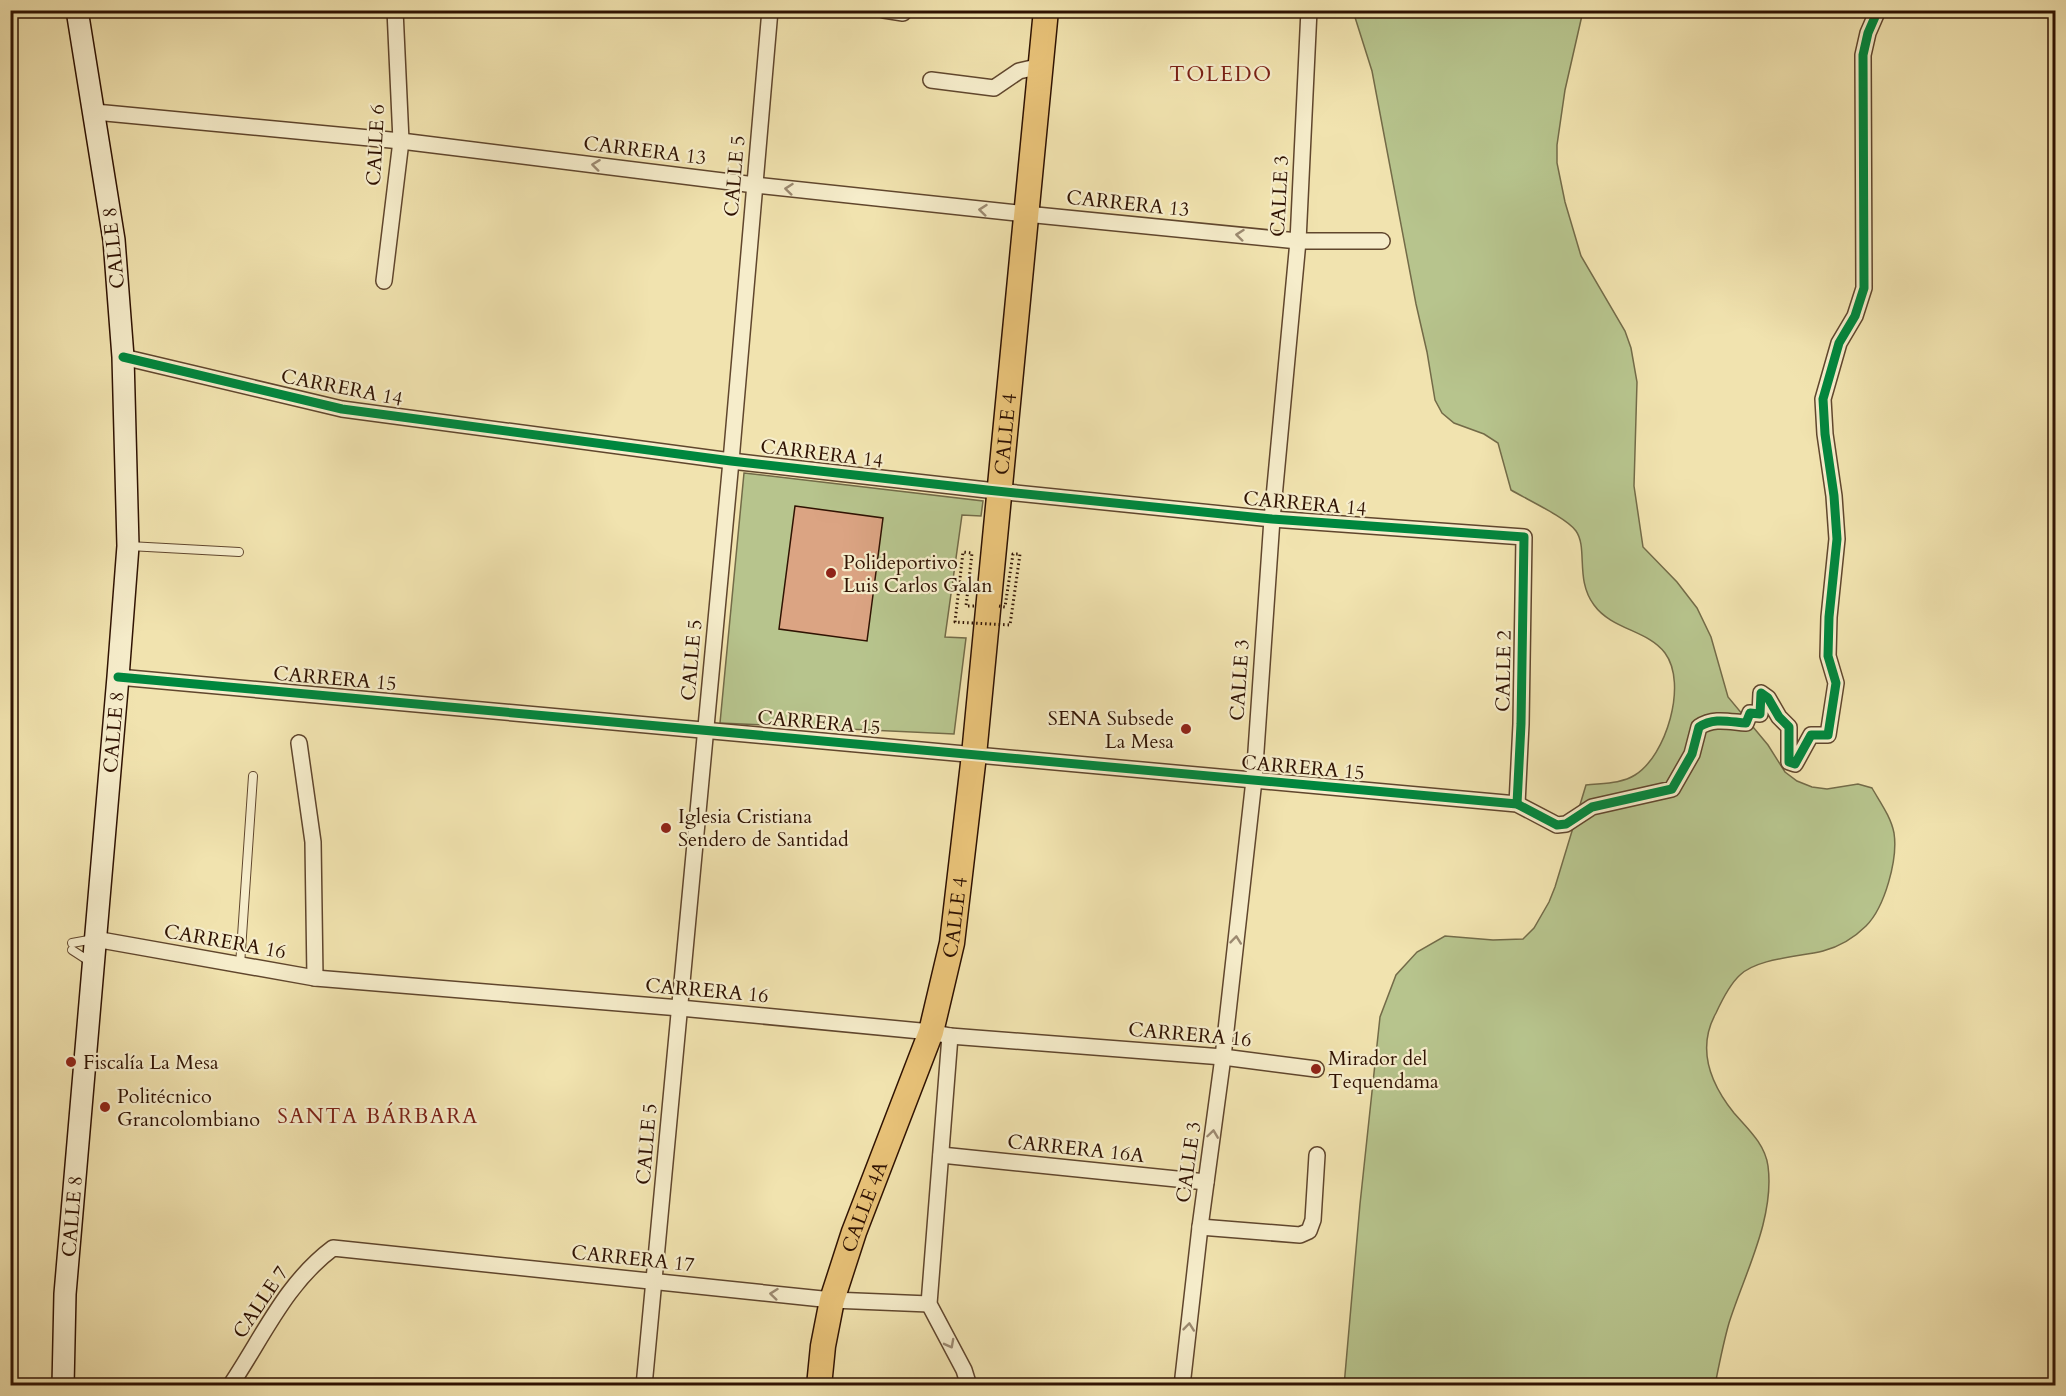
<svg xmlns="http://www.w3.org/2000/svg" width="2066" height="1396" font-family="Cardo,serif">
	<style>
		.green { fill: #b7c48d; stroke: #736b48; stroke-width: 1.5 }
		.building { fill: #dba483; stroke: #2f1202; stroke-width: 1.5 }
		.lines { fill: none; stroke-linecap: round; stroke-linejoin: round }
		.service-casing { stroke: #60462d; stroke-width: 10 }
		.minor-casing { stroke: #60462d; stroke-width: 18 }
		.secondary-casing { stroke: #2f1202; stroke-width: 24 }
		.primary-casing { stroke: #2f1202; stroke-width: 27 }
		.service { stroke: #f6edcb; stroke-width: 8 }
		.minor { stroke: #f6edcb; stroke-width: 15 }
		.secondary { stroke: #f6edcb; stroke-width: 21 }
		.primary { stroke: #e8c278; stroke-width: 24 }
		.path-bridge { stroke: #2f1202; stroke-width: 3; stroke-dasharray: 1.5 3; stroke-linecap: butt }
		.cycleway-casing { stroke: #f6edcb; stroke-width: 13 }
		.cycleway { stroke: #00873e; stroke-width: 9 }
		.oneway { stroke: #9c8a71 }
		.poi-dot { fill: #8f2418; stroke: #f6edcb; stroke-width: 2 }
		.labels { text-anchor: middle; stroke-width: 4.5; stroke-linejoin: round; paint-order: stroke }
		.street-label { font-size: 20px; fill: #2f1202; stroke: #f6edcb }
		.poi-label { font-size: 20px; fill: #2f1202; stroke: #f6edcb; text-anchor: start }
		.neighbourhood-label { font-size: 21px; letter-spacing: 1.5px; fill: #7a1f14; stroke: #f6edcb }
	</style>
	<rect width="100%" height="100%" fill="#f1e3af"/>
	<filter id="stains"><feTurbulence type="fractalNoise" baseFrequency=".00333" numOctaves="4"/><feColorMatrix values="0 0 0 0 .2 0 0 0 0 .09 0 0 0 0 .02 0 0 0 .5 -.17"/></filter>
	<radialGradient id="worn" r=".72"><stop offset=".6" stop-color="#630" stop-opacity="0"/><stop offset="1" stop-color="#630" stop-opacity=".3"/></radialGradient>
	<g class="green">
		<path d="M1353,11H1583L1565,90L1557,145V163L1565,202L1581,256L1625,331L1631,348L1637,382L1634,486L1643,547L1677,582L1697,608L1711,637L1728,697L1768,745L1785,772L1797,781L1812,787L1827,789L1858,784L1872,788C1880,802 1891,817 1894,833C1898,859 1885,907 1866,926C1854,938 1838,947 1823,951C1799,957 1758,958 1740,975C1730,984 1722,1000 1716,1013C1696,1049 1710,1083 1734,1113C1748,1129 1765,1144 1768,1166C1775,1218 1744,1275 1729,1323C1723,1344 1719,1365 1715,1385L1344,1386L1360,1204L1380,1017L1396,975L1417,952L1445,936L1493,940L1523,939L1534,928L1549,902L1555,887L1586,785C1602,783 1621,784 1635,775C1666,756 1688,684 1665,653C1648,630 1612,630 1594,605C1575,580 1588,548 1576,531C1567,518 1526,499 1511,490L1498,443L1484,434L1454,423L1442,413L1435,400L1427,352L1416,304L1372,71Z"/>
		<path d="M744,473L983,501L981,516L962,515L945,637L966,638L954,734L720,723Z"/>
	</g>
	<path class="building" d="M795,506L883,518L867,641L779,629Z"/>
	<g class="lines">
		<g class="service-casing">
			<g id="service">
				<path d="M129,546L239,552"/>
				<path d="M72,943L94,939"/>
				<path d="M72,950L92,963"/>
				<path d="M240,965L253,776"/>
			</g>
		</g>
		<g class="minor-casing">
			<g id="minor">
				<path d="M884,10L903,13"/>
				<path d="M931,80L994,88L1019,71L1041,66"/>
				<path d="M95,112L401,141L755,185L1026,214L1298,241H1382"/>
				<path d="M384,281L401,141L395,10"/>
				<path d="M123,357L342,409L731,461L987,490L1272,519L1524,537L1521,724L1517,804"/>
				<path d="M118,677L1517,804L1557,825L1566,824L1592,807L1672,789L1692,754L1699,727C1714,717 1730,722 1746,723L1750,713L1760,714L1761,693L1768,698L1779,717L1789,727V762L1795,764L1811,735H1828L1836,683L1828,656L1829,617L1837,539L1834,496L1825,434L1823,399L1839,343L1855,316L1864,288L1863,55L1868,33L1878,10"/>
				<path d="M299,743L313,842L315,978"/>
				<path d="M95,939L315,978L680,1008L931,1032L950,1036L1223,1057L1316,1069"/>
				<path d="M950,1036L929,1304L964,1370L969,1386"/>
				<path d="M941,1155L1206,1182"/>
				<path d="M1200,1227L1300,1235L1309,1231L1313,1220L1317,1155"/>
				<path d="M230,1386C263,1337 285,1284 333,1248L832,1300L929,1304"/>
				<path d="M644,1386L731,461L770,10"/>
				<path d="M1182,1386L1200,1227L1223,1057L1254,780L1272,519L1298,241L1309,10"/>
			</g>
		</g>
		<g class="secondary-casing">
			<g id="secondary">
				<path id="s1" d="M63,1386L65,1294L118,677L128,546L123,357L114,240L77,10"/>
			</g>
		</g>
		<g class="primary-casing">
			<g id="primary">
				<path id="s2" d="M819,1386L823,1346L832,1300L854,1232L931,1032L952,943L974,755L1046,10"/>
			</g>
		</g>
		<use href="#service" class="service"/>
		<use href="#minor" class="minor"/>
		<use href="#secondary" class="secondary"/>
		<use href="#primary" class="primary"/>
		<path class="path-bridge" d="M974,606H966L972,553L963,552L955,622L1010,625L1020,554H1013L1005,607L999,606"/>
		<g class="cycleway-casing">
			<g id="cycleway">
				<path d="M123,357L342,409L731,461L987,490L1272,519L1524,537L1521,724L1517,804"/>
				<path d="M118,677L1517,804L1557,825L1566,824L1592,807L1672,789L1692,754L1699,727C1714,717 1730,722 1746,723L1750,713L1760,714L1761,693L1768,698L1779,717L1789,727V762L1795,764L1811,735H1828L1836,683L1828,656L1829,617L1837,539L1834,496L1825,434L1823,399L1839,343L1855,316L1864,288L1863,55L1868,33L1878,10"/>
			</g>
		</g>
		<use href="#cycleway" class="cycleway"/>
	</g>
	<defs><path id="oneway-chevron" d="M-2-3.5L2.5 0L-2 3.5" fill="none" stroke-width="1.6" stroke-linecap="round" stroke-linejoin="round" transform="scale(1.5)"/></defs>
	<g class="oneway">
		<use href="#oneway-chevron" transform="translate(596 165) rotate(-173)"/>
		<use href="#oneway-chevron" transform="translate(789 189) rotate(-174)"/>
		<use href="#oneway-chevron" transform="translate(983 210) rotate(-174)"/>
		<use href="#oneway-chevron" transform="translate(1240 235) rotate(-174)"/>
		<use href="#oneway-chevron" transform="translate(1236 940) rotate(-84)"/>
		<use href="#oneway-chevron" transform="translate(1213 1134) rotate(-82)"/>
		<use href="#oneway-chevron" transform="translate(774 1294) rotate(-174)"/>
		<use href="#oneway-chevron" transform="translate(1189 1327) rotate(-84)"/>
		<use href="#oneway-chevron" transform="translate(950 1344) rotate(62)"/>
	</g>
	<g class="poi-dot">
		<circle cx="831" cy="573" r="6"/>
		<circle cx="1186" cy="729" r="6"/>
		<circle cx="666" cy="828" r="6"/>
		<circle cx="71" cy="1062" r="6"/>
		<circle cx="1316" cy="1069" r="6"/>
		<circle cx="105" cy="1107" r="6"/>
	</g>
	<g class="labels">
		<g class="street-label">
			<text transform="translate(375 145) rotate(-87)" y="7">CALLE 6</text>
			<text transform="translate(645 150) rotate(7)" y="7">CARRERA 13</text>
			<text transform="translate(734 176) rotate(-85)" y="7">CALLE 5</text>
			<text transform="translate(1279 196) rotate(-87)" y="7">CALLE 3</text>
			<text transform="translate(1128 203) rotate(6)" y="7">CARRERA 13</text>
			<text transform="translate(113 248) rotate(-96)" y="7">CALLE 8</text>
			<text transform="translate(342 387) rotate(11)" y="7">CARRERA 14</text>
			<text dy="7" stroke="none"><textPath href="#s2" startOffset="976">CALLE 4</textPath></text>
			<text transform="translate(822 453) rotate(7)" y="7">CARRERA 14</text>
			<text transform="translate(1305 503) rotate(5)" y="7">CARRERA 14</text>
			<text transform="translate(691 660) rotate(-85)" y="7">CALLE 5</text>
			<text transform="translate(1503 671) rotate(-89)" y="7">CALLE 2</text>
			<text transform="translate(335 678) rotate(5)" y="7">CARRERA 15</text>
			<text transform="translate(1239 680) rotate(-86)" y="7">CALLE 3</text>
			<text transform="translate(819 722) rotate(5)" y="7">CARRERA 15</text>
			<text dy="7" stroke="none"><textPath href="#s1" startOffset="656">CALLE 8</textPath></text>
			<text transform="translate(1303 767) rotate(5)" y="7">CARRERA 15</text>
			<text dy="7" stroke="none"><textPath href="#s2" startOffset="490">CALLE 4</textPath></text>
			<text transform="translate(225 941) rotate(10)" y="7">CARRERA 16</text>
			<text transform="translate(707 990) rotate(5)" y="7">CARRERA 16</text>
			<text transform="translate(1190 1034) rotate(5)" y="7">CARRERA 16</text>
			<text transform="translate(646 1144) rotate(-85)" y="7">CALLE 5</text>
			<text transform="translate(1076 1148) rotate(6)" y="7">CARRERA 16A</text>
			<text transform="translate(1188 1162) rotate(-82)" y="7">CALLE 3</text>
			<text dy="7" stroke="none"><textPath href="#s2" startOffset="186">CALLE 4A</textPath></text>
			<text dy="7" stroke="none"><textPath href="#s1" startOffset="170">CALLE 8</textPath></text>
			<text transform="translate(633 1258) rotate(6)" y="7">CARRERA 17</text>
			<text transform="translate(260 1302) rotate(-56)" y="7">CALLE 7</text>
		</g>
		<g class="poi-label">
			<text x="843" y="569">Polideportivo<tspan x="843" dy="23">Luis Carlos Galan</tspan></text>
			<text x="1174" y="725" text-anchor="end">SENA Subsede<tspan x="1174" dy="23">La Mesa</tspan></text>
			<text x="678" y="823">Iglesia Cristiana<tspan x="678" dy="23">Sendero de Santidad</tspan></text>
			<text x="1328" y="1065">Mirador del<tspan x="1328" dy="23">Tequendama</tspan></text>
			<text x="83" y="1069">Fiscalía La Mesa</text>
			<text x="117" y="1103">Politécnico<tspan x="117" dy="23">Grancolombiano</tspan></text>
		</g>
		<g class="neighbourhood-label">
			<text x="1221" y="81">TOLEDO</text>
			<text x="378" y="1123">SANTA BÁRBARA</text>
		</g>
	</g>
	<rect width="2066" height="1396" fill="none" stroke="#f1e3af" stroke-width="36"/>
	<rect x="12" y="12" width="2042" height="1372" fill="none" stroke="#2f1202" stroke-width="3"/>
	<rect x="18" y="18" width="2030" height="1360" fill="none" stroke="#2f1202" stroke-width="1.5"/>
	<rect width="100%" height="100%" filter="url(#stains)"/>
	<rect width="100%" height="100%" fill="url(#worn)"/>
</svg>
